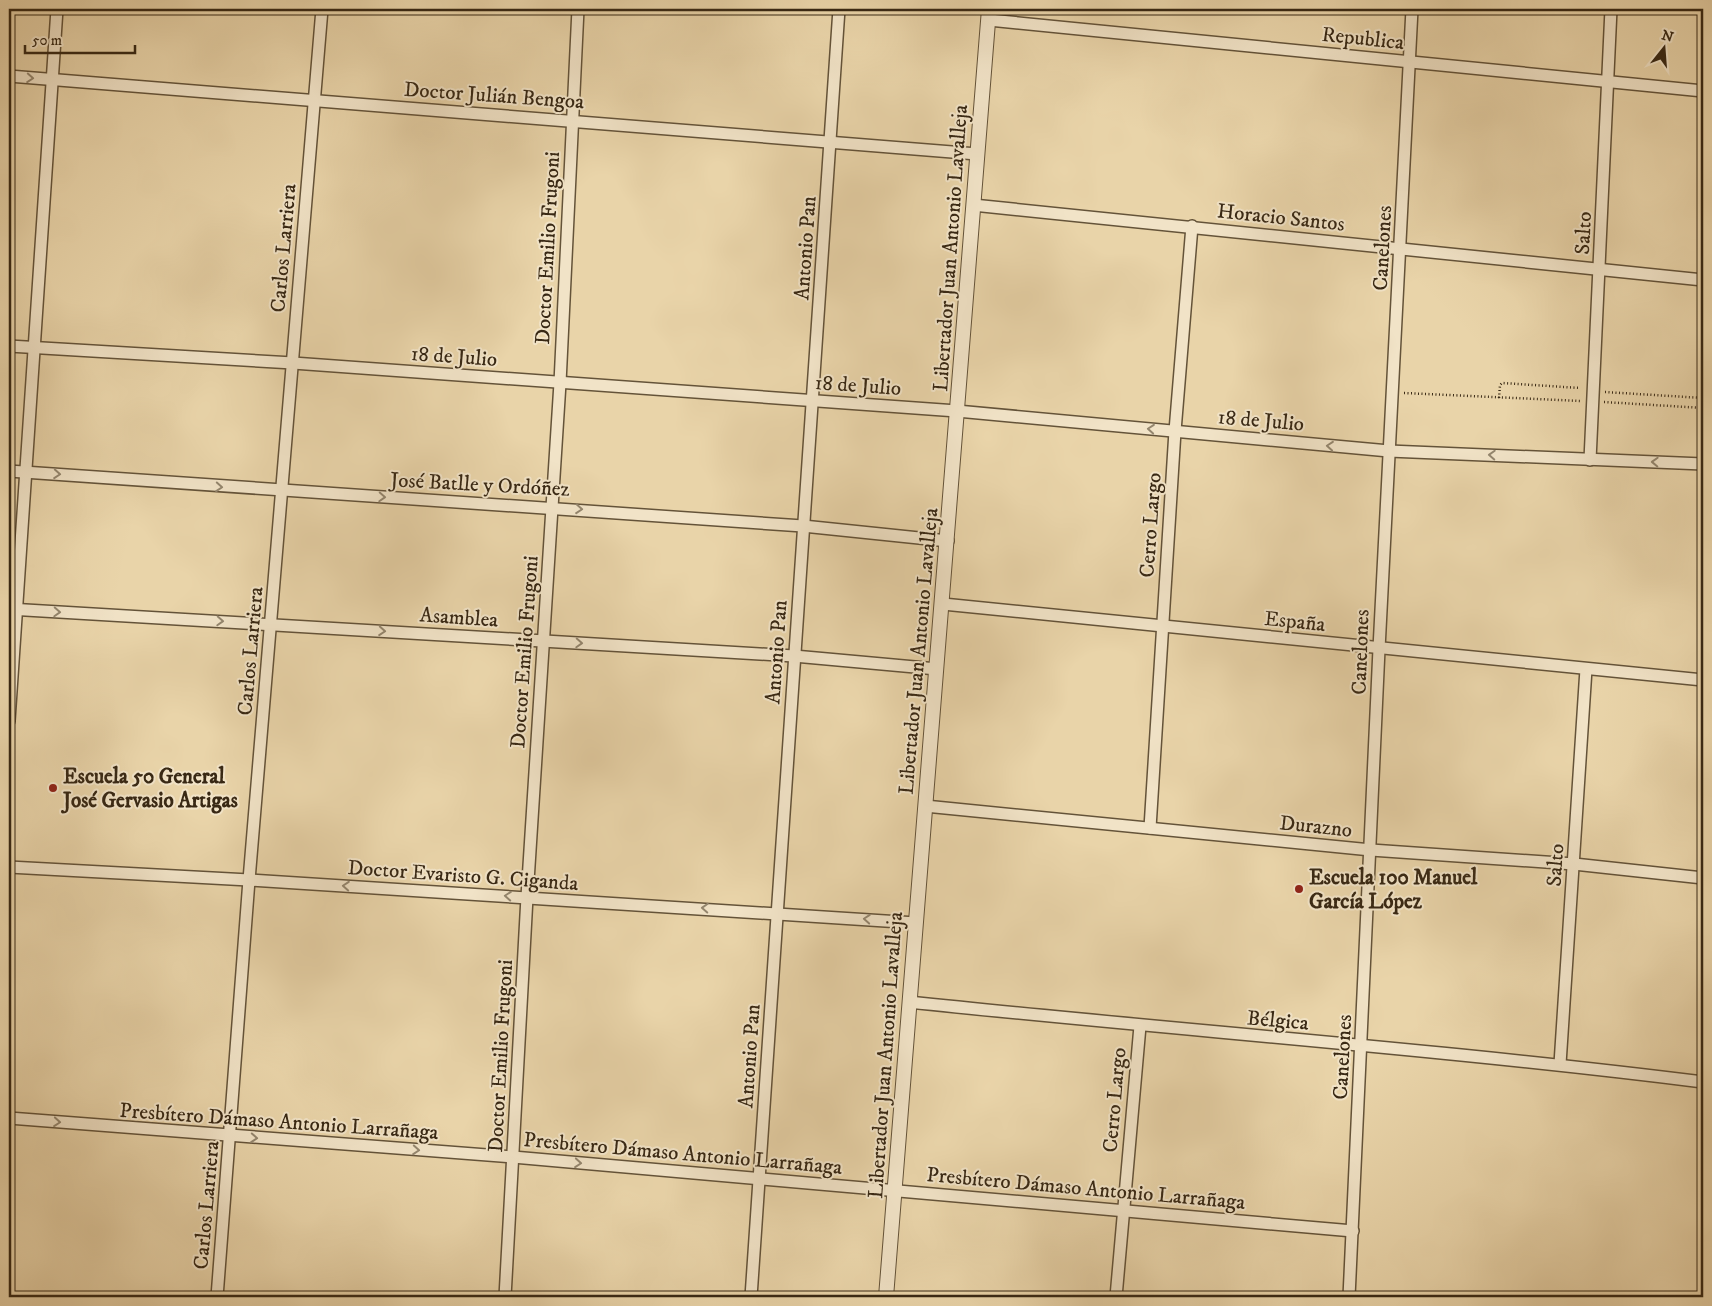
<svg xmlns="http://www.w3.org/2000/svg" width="1712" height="1306" font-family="'IM FELL DW Pica',serif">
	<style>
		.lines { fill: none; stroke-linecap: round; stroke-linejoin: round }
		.minor-casing { stroke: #645339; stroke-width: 14 }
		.tertiary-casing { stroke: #645339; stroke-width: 16 }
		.path { stroke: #382814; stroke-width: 2.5; stroke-dasharray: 1 2.5; stroke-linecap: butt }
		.minor { stroke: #f1e3c7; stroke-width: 11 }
		.tertiary { stroke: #f1e3c7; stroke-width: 14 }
		.oneway { stroke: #94866e }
		.poi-dot { fill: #8f2418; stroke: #f1e3c7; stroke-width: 2 }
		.labels { text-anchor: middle; stroke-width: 4; stroke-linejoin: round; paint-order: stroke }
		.street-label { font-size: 21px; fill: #382814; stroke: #f1e3c7 }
		.poi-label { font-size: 21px; font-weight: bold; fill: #382814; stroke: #f1e3c7; text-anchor: start }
	</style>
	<rect width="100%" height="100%" fill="#e9d4a9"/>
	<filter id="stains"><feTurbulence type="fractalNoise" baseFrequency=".004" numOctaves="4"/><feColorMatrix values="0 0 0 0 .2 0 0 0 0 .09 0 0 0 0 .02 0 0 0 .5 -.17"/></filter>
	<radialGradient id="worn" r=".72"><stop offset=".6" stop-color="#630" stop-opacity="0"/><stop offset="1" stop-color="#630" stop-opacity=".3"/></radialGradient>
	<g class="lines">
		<g class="minor-casing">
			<g id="minor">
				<path d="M989,20L1703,91"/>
				<path d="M9,76L977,154"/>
				<path d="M973,205L1703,280"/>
				<path d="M9,346L293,363L957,411L1389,451L1703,464"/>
				<path d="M1590,460L1611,9"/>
				<path d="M9,471L803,526L948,541"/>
				<path d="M943,604L1703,680"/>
				<path d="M9,609L794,656L937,669"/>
				<path d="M9,721L57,9"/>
				<path d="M925,806L1371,850L1574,864L1703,878"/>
				<path d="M1150,828L1175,431L1192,226"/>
				<path d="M9,867L249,880L916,923"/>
				<path d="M909,1002C1174,1030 1439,1049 1703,1082"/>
				<path d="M1560,1064L1586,669"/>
				<path d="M9,1118L513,1157L1353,1231"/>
				<path d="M217,1297L249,880L322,9"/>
				<path d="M505,1297L527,897L560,383L578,9"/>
				<path d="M751,1297L839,9"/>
				<path d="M1116,1297L1140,1026"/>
				<path d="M1349,1297L1379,649L1412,9"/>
			</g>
		</g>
		<g class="tertiary-casing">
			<path id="tertiary" d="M886,1297L989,9"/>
		</g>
		<g class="path">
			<path d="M1605,392L1703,398"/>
			<path d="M1404,393L1581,401"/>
			<path d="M1499,398L1500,385L1502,383L1580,388"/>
			<path d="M1604,402L1703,408"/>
		</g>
		<use href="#minor" class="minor"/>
		<use href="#tertiary" class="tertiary"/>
	</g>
	<defs><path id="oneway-chevron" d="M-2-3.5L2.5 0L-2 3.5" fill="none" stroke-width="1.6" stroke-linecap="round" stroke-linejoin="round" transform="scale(1.25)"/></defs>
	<g class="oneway">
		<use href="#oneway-chevron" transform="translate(30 78) rotate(4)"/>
		<use href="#oneway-chevron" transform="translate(1151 429) rotate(-175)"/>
		<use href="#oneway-chevron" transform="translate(1330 446) rotate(-175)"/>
		<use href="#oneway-chevron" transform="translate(1492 455) rotate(-177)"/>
		<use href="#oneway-chevron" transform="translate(1655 462) rotate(-178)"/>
		<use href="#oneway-chevron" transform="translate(57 474) rotate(4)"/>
		<use href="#oneway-chevron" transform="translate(219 487) rotate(4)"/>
		<use href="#oneway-chevron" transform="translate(382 497) rotate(3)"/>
		<use href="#oneway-chevron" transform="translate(579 509) rotate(4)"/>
		<use href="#oneway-chevron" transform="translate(57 612) rotate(3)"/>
		<use href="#oneway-chevron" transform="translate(220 621) rotate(3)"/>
		<use href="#oneway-chevron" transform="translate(382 631) rotate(4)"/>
		<use href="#oneway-chevron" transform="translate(579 643) rotate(3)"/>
		<use href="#oneway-chevron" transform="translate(346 886) rotate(-176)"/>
		<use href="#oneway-chevron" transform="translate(508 896) rotate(-176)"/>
		<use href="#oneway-chevron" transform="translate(705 908) rotate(-177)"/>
		<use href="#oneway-chevron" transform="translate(867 919) rotate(-176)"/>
		<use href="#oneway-chevron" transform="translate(57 1122) rotate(5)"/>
		<use href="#oneway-chevron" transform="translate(254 1138) rotate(4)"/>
		<use href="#oneway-chevron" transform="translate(416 1150) rotate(4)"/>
		<use href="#oneway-chevron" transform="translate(578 1163) rotate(5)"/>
	</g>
	<g class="poi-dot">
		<circle cx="53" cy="788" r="5"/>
		<circle cx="1299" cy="889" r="5"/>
	</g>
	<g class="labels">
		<g class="street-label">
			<text transform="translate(1363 38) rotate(6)" y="7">Republica</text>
			<text transform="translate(494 95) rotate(4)" y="7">Doctor Julián Bengoa</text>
			<text transform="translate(1281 217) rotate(6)" y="7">Horacio Santos</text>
			<text transform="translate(1583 233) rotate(-87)" y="7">Salto</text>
			<text transform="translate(283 248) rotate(-85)" y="7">Carlos Larriera</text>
			<text transform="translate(547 248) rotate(-87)" y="7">Doctor Emilio Frugoni</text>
			<text transform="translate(805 248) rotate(-86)" y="7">Antonio Pan</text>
			<text transform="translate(950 248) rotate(-86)" y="7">Libertador Juan Antonio Lavalleja</text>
			<text transform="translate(1382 248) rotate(-87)" y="7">Canelones</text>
			<text transform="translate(454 356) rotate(4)" y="7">18 de Julio</text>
			<text transform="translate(858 385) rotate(4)" y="7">18 de Julio</text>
			<text transform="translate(1261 420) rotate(5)" y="7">18 de Julio</text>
			<text transform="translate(480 484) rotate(3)" y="7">José Batlle y Ordóñez</text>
			<text transform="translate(1150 525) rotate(-86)" y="7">Cerro Largo</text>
			<text transform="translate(459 617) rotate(4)" y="7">Asamblea</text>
			<text transform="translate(1295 621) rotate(6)" y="7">España</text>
			<text transform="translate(250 651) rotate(-85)" y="7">Carlos Larriera</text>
			<text transform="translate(918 651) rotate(-85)" y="7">Libertador Juan Antonio Lavalleja</text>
			<text transform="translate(524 652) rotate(-86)" y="7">Doctor Emilio Frugoni</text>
			<text transform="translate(776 652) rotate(-86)" y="7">Antonio Pan</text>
			<text transform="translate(1360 652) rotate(-88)" y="7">Canelones</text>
			<text transform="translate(1316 826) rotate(6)" y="7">Durazno</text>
			<text transform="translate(1555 865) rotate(-86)" y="7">Salto</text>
			<text transform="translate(463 875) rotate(4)" y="7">Doctor Evaristo G. Ciganda</text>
			<text transform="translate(1278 1020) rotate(5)" y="7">Bélgica</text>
			<text transform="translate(885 1055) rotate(-86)" y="7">Libertador Juan Antonio Lavalleja</text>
			<text transform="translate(500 1056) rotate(-87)" y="7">Doctor Emilio Frugoni</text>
			<text transform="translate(749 1056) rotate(-86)" y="7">Antonio Pan</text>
			<text transform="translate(1342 1057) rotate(-87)" y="7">Canelones</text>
			<text transform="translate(1114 1100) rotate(-85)" y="7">Cerro Largo</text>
			<text transform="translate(279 1121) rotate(4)" y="7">Presbítero Dámaso Antonio Larrañaga</text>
			<text transform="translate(683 1153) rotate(5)" y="7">Presbítero Dámaso Antonio Larrañaga</text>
			<text transform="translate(1086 1188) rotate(5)" y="7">Presbítero Dámaso Antonio Larrañaga</text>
			<text transform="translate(206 1205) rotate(-85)" y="7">Carlos Larriera</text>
		</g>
		<g class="poi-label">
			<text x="63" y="783">Escuela 50 General<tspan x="63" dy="24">José Gervasio Artigas</tspan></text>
			<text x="1309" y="884">Escuela 100 Manuel<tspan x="1309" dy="24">García López</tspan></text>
		</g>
	</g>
	<rect width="1712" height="1306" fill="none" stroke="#e9d4a9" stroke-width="30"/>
	<rect x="10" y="10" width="1692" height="1286" fill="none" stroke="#382814" stroke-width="2.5"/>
	<rect x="15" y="15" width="1682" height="1276" fill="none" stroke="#382814"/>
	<g transform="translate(1664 48) rotate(17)" stroke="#f1e3c7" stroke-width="4" paint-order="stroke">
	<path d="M0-4L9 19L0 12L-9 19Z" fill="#382814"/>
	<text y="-8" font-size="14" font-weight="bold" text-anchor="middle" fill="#382814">N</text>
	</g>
	<path d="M25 45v8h110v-8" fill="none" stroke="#382814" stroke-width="2.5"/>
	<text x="32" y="45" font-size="15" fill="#382814" stroke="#f1e3c7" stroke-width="4" paint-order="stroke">50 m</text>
	<rect width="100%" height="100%" filter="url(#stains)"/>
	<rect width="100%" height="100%" fill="url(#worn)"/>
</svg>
